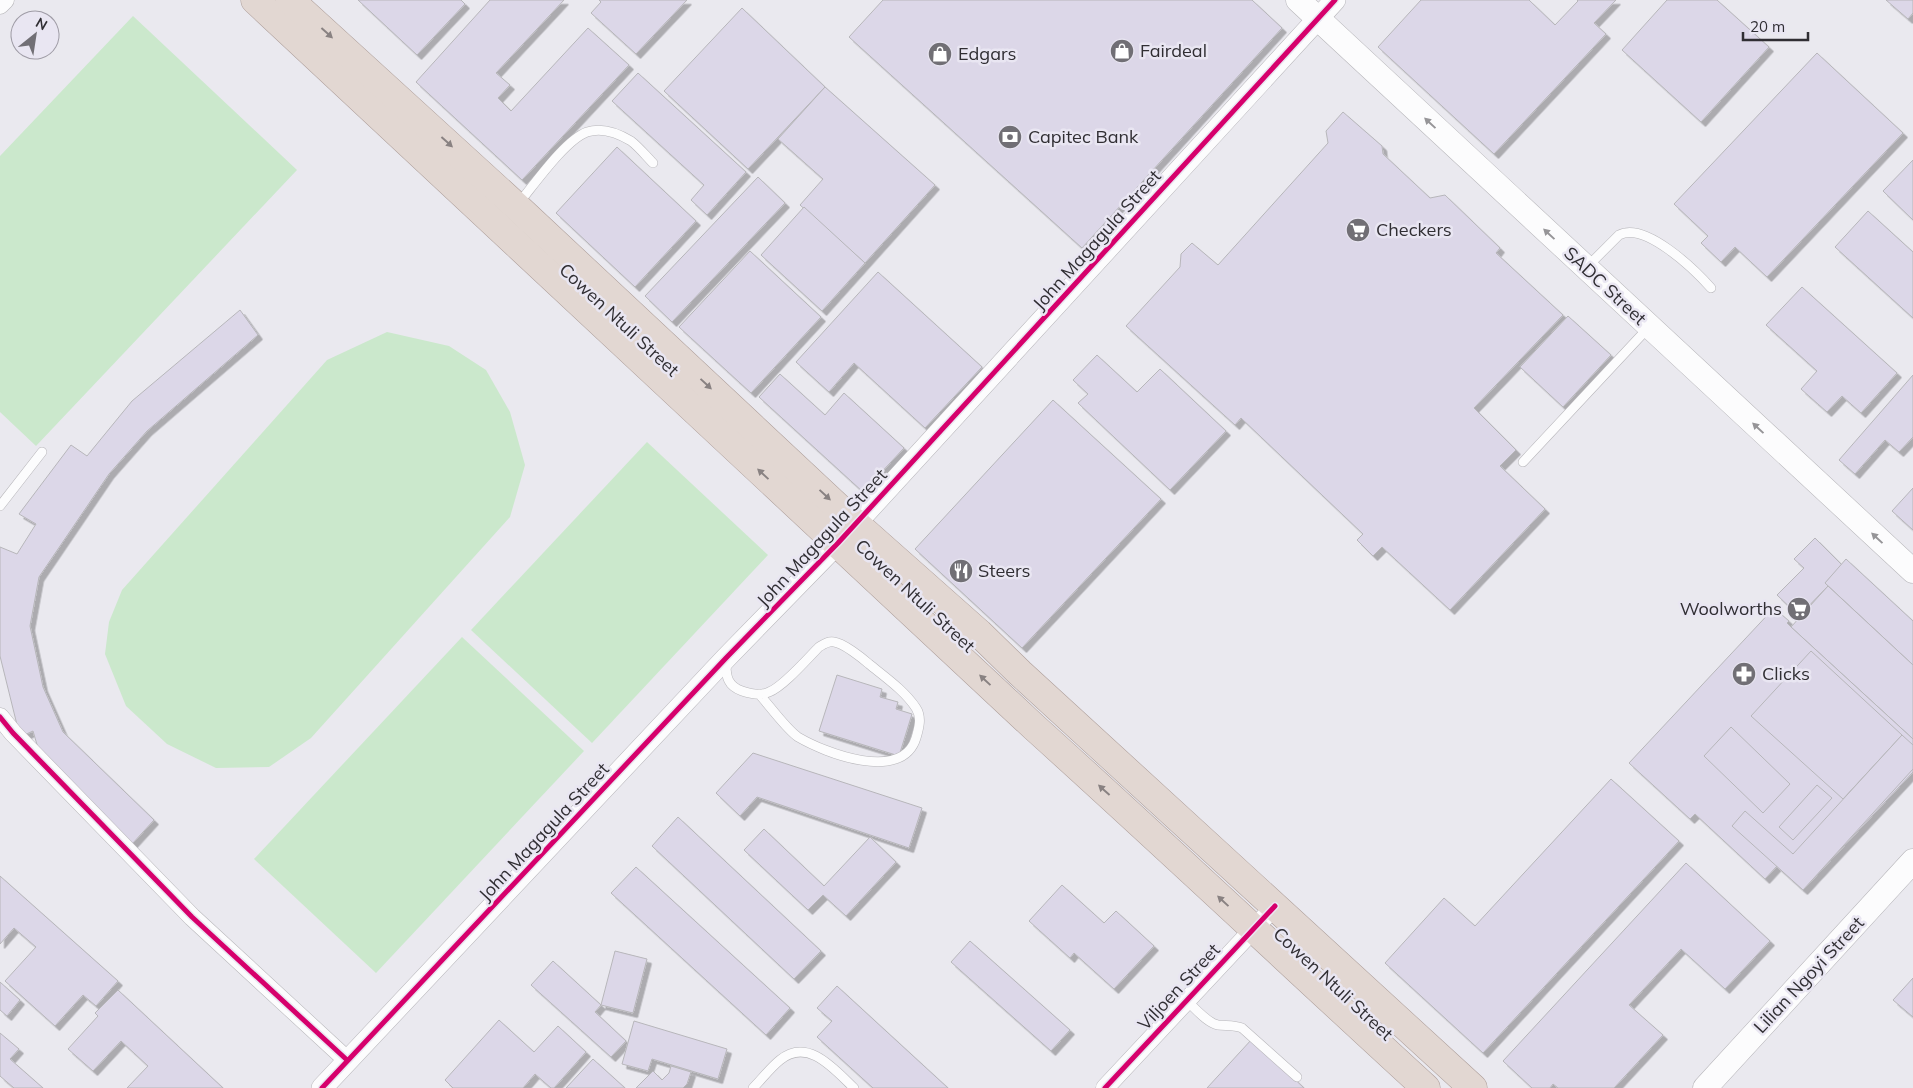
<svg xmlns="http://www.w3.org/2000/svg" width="1913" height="1088" font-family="Mulish,sans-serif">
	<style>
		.green { fill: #cbe8cc }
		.building { fill: #dcd7e8; stroke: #b7b6ba; filter: url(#shadow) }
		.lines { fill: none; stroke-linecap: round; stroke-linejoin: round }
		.service-casing { stroke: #b7b6ba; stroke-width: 10 }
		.minor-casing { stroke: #b7b6ba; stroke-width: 19 }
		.tertiary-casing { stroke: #b7b6ba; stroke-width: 22 }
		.secondary-casing { stroke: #b7b6ba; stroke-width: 25 }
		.trunk-casing { stroke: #ac9d99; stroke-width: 29 }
		.service { stroke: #fcfcfd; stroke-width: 9 }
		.minor { stroke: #fcfcfd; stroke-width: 18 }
		.tertiary { stroke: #fcfcfd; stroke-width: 21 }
		.secondary { stroke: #fcfcfd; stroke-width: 24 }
		.trunk { stroke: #e2d7d2; stroke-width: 28 }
		.cycleway-casing { stroke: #e9e6f2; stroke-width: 8 }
		.cycleway { stroke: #d6006c; stroke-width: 5 }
		.oneway { fill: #898282 }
		.oneway2 { fill: #969598 }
		.labels { text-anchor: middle; stroke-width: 5; stroke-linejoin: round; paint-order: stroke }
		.poi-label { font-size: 18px; fill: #302e33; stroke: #e9e6f2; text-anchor: start }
		.street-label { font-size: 18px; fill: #302e33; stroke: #e9e6f2 }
	</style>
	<defs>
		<filter id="shadow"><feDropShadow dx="4.5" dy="4.5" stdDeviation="0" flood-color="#0004"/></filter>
	</defs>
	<rect width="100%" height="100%" fill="#eae9ef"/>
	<g class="green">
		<path d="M133,16L297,170L36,446L0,412V156Z"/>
		<path d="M387,332L449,346L486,370L510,412L525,465L510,517L311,738L269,767L216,768L167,744L126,706L105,654L109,622L122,590L327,360Z"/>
		<path d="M647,442L768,555L592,743L471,630Z"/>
		<path d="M462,637L584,751L376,973L254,859Z"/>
	</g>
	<g class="building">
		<path d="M358,0H461L465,4L417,55Z"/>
		<path d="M490,0H564L496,73L510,85L498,98L511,111L588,28L629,65L522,180L416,82Z"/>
		<path d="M599,0H687L636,54L591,13L601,2Z"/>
		<path d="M883,0H1252L1282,28L1082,248L849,37Z"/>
		<path d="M1421,0H1529L1555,25L1578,1L1577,0H1616L1594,23L1606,34L1494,154L1378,47Z"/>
		<path d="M1667,0H1717L1769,47L1701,122L1622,50Z"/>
		<path d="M1886,0H1913V13L1908,19Z"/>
		<path d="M742,8L825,87L748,169L664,91Z"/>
		<path d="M1817,53L1903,133L1767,277L1735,247L1721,262L1701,243L1708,236L1674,204Z"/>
		<path d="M638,73L746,172L707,215L691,200L704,185L612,101Z"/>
		<path d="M825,87L935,185L865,263L800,205L823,179L778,139Z"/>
		<path d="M1343,112L1382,146L1383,154L1430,198L1445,195L1500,248L1496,253L1563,315L1474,408L1516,450L1500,466L1545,509L1450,610L1382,547L1373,556L1357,540L1363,534L1241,418L1235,425L1126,326L1180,267L1181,254L1192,243L1218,265L1328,143L1326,131Z"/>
		<path d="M617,147L696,221L635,287L556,213Z"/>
		<path d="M1913,160V220L1883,191Z"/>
		<path d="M758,177L785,203L672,322L645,296Z"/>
		<path d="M804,207L865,263L822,311L761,255Z"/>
		<path d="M1868,211L1913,252V318L1835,247Z"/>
		<path d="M750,251L821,317L751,393L679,327Z"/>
		<path d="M878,272L982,367L925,428L854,363L829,392L796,362Z"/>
		<path d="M1802,287L1897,373L1861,413L1842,396L1827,412L1801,389L1817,371L1766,325Z"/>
		<path d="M240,310L258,335L147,431L109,474L39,577L30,626L43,687L63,732L154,820L132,844L38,748L33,731L20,737L0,656V547L17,554L36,524L19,514L71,445L87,456L132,401Z"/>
		<path d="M1568,316L1611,355L1563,407L1520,367Z"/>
		<path d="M1097,355L1137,392L1160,369L1226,431L1170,490L1078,403L1088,394L1073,380Z"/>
		<path d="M780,374L825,415L844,393L904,448L863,492L759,397Z"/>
		<path d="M1913,375V437L1899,452L1885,440L1855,474L1839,460Z"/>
		<path d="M1053,400L1161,499L1022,648L915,549Z"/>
		<path d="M1913,488V530L1892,511Z"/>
		<path d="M1815,538L1842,565L1825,583L1828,586L1799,616L1777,595L1804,568L1794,559Z"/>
		<path d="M1846,559L1913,621V665L1825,583Z"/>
		<path d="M1828,586L1913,665V739L1791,627Z"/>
		<path d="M1774,608L1789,621L1787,623L1791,627L1913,739V772L1803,890L1777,866L1765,879L1695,814L1690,819L1629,763Z"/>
		<path d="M1811,651L1902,735L1843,799L1751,716Z"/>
		<path d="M837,675L882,689L880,697L898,702L896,709L912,714L899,756L819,731Z"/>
		<path d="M1731,727L1790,784L1763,813L1704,756Z"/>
		<path d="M1902,735L1913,745V769L1803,890L1732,826L1745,811L1793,854Z"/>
		<path d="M753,753L922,808L909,848L757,797L740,816L716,793Z"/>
		<path d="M1611,779L1679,841L1483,1053L1385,963L1444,898L1475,926Z"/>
		<path d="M1817,785L1832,798L1793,840L1779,827Z"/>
		<path d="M678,817L821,951L794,979L652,846Z"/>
		<path d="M764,829L824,886L870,837L896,862L846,916L823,895L808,910L744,850Z"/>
		<path d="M1686,863L1770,941L1725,989L1681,949L1629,1005L1663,1035L1614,1088H1558L1553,1084L1550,1088H1532L1503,1061Z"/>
		<path d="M636,867L790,1008L766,1035L611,893Z"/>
		<path d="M0,876L118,981L96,1006L83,995L55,1026L5,981L36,947L14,928L0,944Z"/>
		<path d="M1062,885L1104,923L1116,911L1154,946L1114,989L1074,953L1070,958L1029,921Z"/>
		<path d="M970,941L1070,1030L1051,1051L951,962Z"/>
		<path d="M615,951L647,959L633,1013L601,1005Z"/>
		<path d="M553,961L601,1005L595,1012L626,1041L611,1057L531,985Z"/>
		<path d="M1913,978V1017L1893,1000Z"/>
		<path d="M0,982L20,1000L7,1016L0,1010Z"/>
		<path d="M837,986L948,1088H873L817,1037L832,1021L817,1008Z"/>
		<path d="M118,990L223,1088H127L148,1066L121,1041L93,1071L68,1049L98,1016L95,1013Z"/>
		<path d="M499,1020L534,1052L558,1026L586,1052L554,1088H551L535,1074L523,1088H453L445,1080Z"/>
		<path d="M634,1021L727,1049L718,1079L652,1059L648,1071L622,1064Z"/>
		<path d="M0,1033L19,1049L10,1059L43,1088H14L0,1076Z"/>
		<path d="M1252,1039L1304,1088H1207Z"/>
		<path d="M593,1059L625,1088H566Z"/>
		<path d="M671,1066L691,1072L687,1084L683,1088H636L653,1071L662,1080L669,1073Z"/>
	</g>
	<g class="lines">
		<g class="service-casing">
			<g id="service">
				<path d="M518,204C534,185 565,140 587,132C602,127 618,133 631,141C639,147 646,156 653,163"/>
				<path d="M1588,266L1619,235C1645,221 1695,270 1711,288"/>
				<path d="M1523,462L1649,327"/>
				<path d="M0,506L42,452"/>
				<path d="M726,664C726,677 728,686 742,691C751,694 761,696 769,692C783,687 808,658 819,647C824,644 828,641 834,642C843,643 861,657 869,664C885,677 905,691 916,708C922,717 919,728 916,738C902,783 825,753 798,737C787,730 769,705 759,694"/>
				<path d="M1186,1000C1195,1008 1207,1023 1218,1025C1226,1026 1234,1025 1242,1028L1297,1077"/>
				<path d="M753,1088C762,1079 770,1068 780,1060C808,1037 834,1069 854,1088"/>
			</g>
		</g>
		<g class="minor-casing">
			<g id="minor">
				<path d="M0,5L5,0"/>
				<path d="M0,717L13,733L192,917L347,1060"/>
				<path d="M1105,1088L1275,906"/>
			</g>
		</g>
		<g class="tertiary-casing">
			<path id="tertiary" d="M322,1088L726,658L838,543L1335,0"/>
		</g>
		<g class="secondary-casing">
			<g id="secondary">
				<path d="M1298,0L1913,571"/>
				<path d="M1705,1088L1913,861"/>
			</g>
		</g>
		<g class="trunk-casing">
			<g id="trunk">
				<path d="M255,0L1034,727C1166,846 1295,968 1426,1088"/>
				<path d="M290,0L516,206L856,524L979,633L1020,673L1473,1088"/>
			</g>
		</g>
		<use href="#service" class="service"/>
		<use href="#minor" class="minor"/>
		<use href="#tertiary" class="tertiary"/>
		<use href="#secondary" class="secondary"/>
		<use href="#trunk" class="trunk"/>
		<g class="cycleway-casing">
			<g id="cycleway">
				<path d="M0,717L13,733L192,917L347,1060"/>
				<path d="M322,1088L726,658L838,543L1335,0"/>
				<path d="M1105,1088L1275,906"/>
			</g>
		</g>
		<use href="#cycleway" class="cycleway"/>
	</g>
	<defs><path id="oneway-solid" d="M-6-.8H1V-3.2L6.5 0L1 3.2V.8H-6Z" transform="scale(1.25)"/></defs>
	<g class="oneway">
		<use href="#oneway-solid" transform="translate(327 33) rotate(42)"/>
		<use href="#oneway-solid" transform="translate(447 142) rotate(42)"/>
		<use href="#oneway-solid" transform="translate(706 384) rotate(43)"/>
		<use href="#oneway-solid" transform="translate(763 474) rotate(-137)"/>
		<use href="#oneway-solid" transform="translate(825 495) rotate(43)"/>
		<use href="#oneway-solid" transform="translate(985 680) rotate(-137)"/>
		<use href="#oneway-solid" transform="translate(1104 790) rotate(-138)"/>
		<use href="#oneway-solid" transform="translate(1223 901) rotate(-137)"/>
	</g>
	<g class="oneway2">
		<use href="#oneway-solid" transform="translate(1430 123) rotate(-137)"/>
		<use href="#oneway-solid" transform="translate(1549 234) rotate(-137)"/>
		<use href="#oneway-solid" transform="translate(1758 428) rotate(-137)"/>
		<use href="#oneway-solid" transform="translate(1877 538) rotate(-137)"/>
	</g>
	<defs>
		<g id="shop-disc" transform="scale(1.25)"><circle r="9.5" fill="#716f75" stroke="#e9e6f2"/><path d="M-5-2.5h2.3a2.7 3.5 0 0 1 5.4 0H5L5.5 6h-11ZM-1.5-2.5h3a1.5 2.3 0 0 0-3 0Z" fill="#fff"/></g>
		<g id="bank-disc" transform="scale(1.25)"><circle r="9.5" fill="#716f75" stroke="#e9e6f2"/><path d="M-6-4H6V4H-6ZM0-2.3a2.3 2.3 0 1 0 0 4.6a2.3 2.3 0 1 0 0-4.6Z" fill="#fff"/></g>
		<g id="supermarket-disc" transform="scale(1.25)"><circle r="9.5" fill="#716f75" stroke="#e9e6f2"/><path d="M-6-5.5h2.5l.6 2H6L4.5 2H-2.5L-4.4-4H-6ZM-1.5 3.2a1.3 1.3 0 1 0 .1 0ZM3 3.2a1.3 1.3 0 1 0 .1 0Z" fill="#fff"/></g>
		<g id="restaurant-disc" transform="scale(1.25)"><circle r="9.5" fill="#716f75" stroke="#e9e6f2"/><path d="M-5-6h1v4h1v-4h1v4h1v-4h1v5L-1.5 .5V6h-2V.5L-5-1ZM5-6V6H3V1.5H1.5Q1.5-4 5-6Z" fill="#fff"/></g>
		<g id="pharmacy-disc" transform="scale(1.25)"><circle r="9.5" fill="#716f75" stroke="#e9e6f2"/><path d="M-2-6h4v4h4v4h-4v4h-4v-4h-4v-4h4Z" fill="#fff"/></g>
	</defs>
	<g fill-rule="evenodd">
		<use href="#shop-disc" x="1122" y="51"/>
		<use href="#shop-disc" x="940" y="54"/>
		<use href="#bank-disc" x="1010" y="137"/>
		<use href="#supermarket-disc" x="1358" y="230"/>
		<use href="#restaurant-disc" x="961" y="571"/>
		<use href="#supermarket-disc" x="1799" y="609"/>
		<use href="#pharmacy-disc" x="1744" y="674"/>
	</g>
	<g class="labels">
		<g class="poi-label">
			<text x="1140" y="57">Fairdeal</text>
			<text x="958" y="60">Edgars</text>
			<text x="1028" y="143">Capitec Bank</text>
			<text x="1376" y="236">Checkers</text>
			<text x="978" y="577">Steers</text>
			<text x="1782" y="615" text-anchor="end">Woolworths</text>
			<text x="1762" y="680">Clicks</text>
		</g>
		<g class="street-label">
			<text transform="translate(1097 240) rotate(-48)" y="6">John Magagula Street</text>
			<text transform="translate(1605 286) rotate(43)" y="6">SADC Street</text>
			<text transform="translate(619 320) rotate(43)" y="6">Cowen Ntuli Street</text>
			<text transform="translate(822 538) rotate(-47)" y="6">John Magagula Street</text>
			<text transform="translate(915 596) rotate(43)" y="6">Cowen Ntuli Street</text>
			<text transform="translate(544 832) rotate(-47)" y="6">John Magagula Street</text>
			<text transform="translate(1809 975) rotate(-47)" y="6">Lilian Ngoyi Street</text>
			<text transform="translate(1333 984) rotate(43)" y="6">Cowen Ntuli Street</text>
			<text transform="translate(1179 987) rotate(-47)" y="6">Viljoen Street</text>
		</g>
	</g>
	<g transform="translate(35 35) rotate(30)"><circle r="24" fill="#e9e6f2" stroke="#9f9ca6"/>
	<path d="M0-4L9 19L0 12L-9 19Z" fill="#716f75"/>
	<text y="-8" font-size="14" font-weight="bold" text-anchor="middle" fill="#302e33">N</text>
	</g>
	<path d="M1743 32v8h65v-8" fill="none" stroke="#302e33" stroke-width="2.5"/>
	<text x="1750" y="32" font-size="15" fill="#302e33" stroke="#e9e6f2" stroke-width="4" paint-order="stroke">20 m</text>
</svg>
